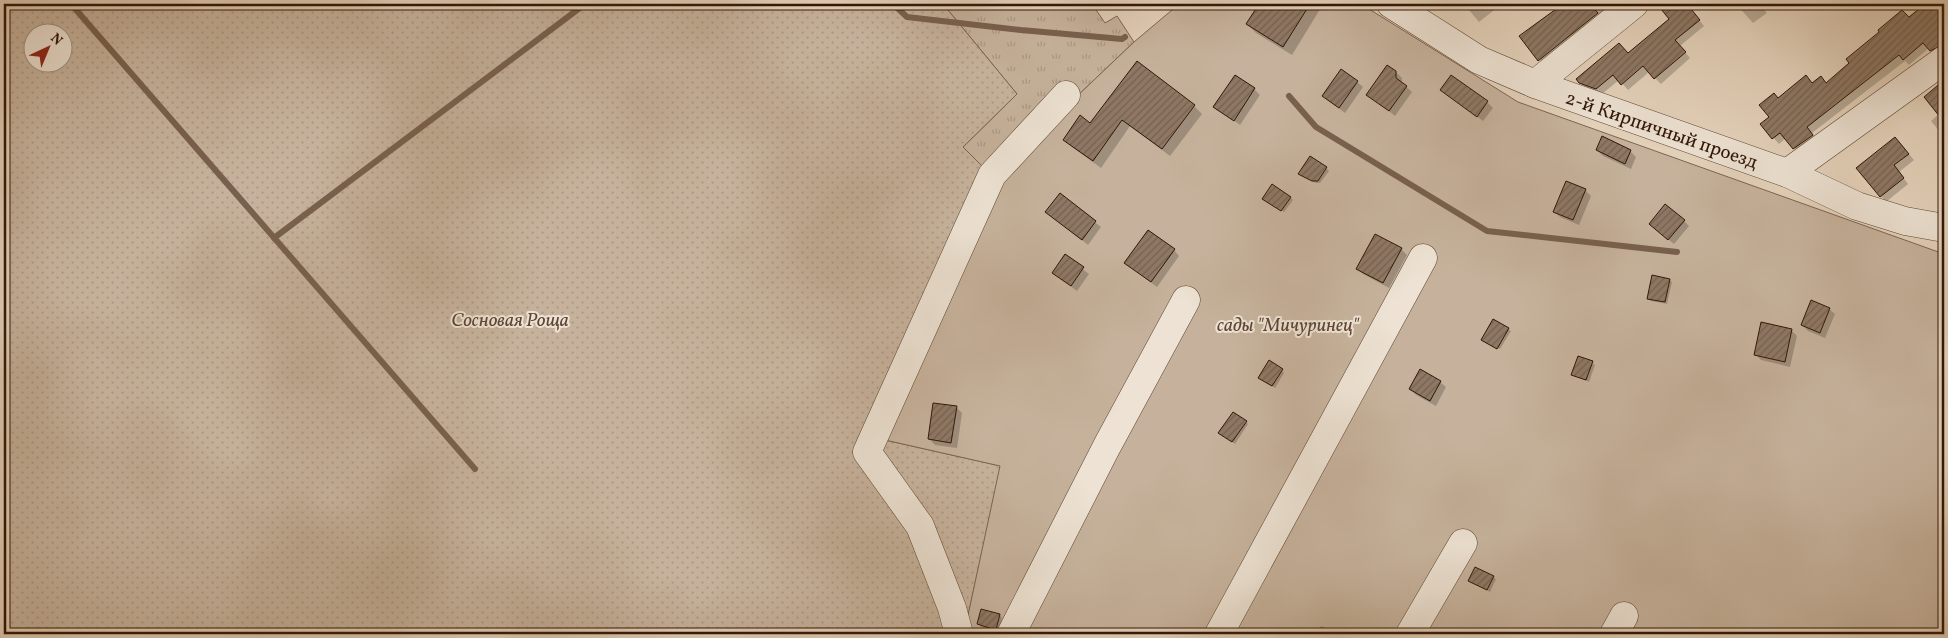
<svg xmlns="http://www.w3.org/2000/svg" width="1948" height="638" font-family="Vollkorn,serif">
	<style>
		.grass { fill: url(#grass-tufts); stroke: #7c6452 }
		.park { fill: url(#park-dots); stroke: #7c6452; fill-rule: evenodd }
		.garden { fill: #c6b29c; stroke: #7c6452 }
		.shadow { fill: #0003 }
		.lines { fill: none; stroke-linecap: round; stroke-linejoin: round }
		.stream { stroke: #78604e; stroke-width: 6 }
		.building { fill: url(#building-hatch); stroke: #311607 }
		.minor-casing { stroke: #5e4534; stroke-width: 29 }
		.minor { stroke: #ede2d3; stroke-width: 28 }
		.labels { text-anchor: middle; stroke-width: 4; stroke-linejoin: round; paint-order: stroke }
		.street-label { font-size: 19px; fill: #311607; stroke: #ede2d3 }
		.park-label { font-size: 19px; font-style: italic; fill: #5e4534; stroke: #ede2d3 }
	</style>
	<defs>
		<pattern id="grass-tufts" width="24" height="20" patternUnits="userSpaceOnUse" patternTransform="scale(1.25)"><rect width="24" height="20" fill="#c6b29c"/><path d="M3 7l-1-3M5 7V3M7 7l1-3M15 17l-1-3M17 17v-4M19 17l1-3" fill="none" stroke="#ab9885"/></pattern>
		<pattern id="park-dots" width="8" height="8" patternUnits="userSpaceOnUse" patternTransform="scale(1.25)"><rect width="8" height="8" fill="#c6b29c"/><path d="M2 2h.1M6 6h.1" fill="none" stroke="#ab9885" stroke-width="1.8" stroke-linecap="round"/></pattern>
		<pattern id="building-hatch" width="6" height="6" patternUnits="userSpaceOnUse" patternTransform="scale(1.25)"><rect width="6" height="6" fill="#8e7865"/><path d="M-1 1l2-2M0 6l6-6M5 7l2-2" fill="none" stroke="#756151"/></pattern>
	</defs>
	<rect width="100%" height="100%" fill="#e4d2bb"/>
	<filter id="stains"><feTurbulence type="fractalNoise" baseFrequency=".004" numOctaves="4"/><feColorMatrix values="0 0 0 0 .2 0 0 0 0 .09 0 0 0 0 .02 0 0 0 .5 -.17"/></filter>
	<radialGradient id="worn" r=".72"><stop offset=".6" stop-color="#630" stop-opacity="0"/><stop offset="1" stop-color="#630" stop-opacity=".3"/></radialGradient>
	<path class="grass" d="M943,4H1092L1105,23L1117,16L1134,42L1074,99L998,182L962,148L1017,94Z"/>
	<path class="park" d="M4,4H943L1017,94L963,147L998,182L885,440L1001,466L964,634H4ZM32,32H62V62H32Z"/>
	<path class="garden" d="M1189,4H1361L1518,102L1944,254V634H964L1000,466L885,440L998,182L1074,99L1134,42L1172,10Z"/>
	<g class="shadow">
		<path d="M1260,4H1320L1322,6L1292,55L1256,33L1247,24Z"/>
		<path d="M1464,4H1502L1479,22Z"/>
		<path d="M1565,4H1622L1545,66L1521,37Z"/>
		<path d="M1659,4H1686L1704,26L1680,46L1690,58L1661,84L1649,72L1628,90L1619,80L1602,94L1587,89L1580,82L1628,55L1671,19Z"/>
		<path d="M1736,4H1759L1767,13L1753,23Z"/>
		<path d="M1927,4H1944V29L1938,35L1944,43V51L1937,56L1929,48L1909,65L1905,61L1812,133L1818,141L1800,154L1786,138L1779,144L1762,125L1771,117L1778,99L1813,84H1826Z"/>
		<path d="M1396,72L1402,78V83L1412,92L1395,116L1368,94Z"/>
		<path d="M1357,82L1363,87L1345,113L1323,96Z"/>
		<path d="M1943,83L1944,84V137L1931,121L1939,114Z"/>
		<path d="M1254,89L1260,95L1240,125L1215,107Z"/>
		<path d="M1442,90L1487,102L1493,108L1483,121Z"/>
		<path d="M1194,106L1202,114L1170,156L1130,126L1101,168L1072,147L1064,139L1091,125Z"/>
		<path d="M1895,138L1914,160L1899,172L1908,184L1886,202L1881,196Z"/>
		<path d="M1597,150L1630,151L1636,157L1631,169L1603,156Z"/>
		<path d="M1326,168L1329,171L1320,183H1316L1302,176Z"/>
		<path d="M1585,190L1591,196L1579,225L1560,217L1554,211Z"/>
		<path d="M1060,195L1101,227L1088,245L1047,212Z"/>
		<path d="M1290,197L1293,200L1284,212L1264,199Z"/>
		<path d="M1684,221L1689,226L1674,244L1656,229Z"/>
		<path d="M1401,249L1407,255L1389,288L1363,274L1358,269Z"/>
		<path d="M1174,250L1179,256L1157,287L1132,268Z"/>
		<path d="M1065,256L1089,274L1077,291L1053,273Z"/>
		<path d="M1669,280L1672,282L1667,304L1651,301L1648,298Z"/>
		<path d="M1829,309L1835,314L1825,338L1808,331L1802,325Z"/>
		<path d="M1508,329L1511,331L1500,349L1484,340Z"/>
		<path d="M1791,330L1797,336L1790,367L1761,360L1755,354Z"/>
		<path d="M1592,363L1595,365L1589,382L1573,375Z"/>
		<path d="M1282,370L1284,373L1275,388L1262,380Z"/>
		<path d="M1440,382L1446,387L1436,406L1416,395L1410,389Z"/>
		<path d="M956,407L962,413L957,448L935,445L929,439Z"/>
		<path d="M1246,422L1248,424L1235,444L1222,435Z"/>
		<path d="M1493,577L1496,579L1490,592L1470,581Z"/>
		<path d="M982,610L1000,615L1002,618L999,631L981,627L978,624Z"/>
		<path d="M1321,626L1334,632L1336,634H1317Z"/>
	</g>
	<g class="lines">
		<g class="stream">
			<path d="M71,4L475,469"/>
			<path d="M893,4L907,17L1021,30L1122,39L1125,37"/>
			<path d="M1289,96L1316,127L1487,231L1677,252"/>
			<path d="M274,238L585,4"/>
		</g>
	</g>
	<g class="building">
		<path d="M1259,4H1310L1283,47L1246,24Z"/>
		<path d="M1563,4H1590L1598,13L1538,61L1519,36Z"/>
		<path d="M1657,4H1687L1700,20L1675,40L1686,52L1654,79L1643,66L1621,85L1613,75L1596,89L1579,83L1576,79L1619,43L1628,53L1669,19Z"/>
		<path d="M1925,4H1944V43L1942,45L1930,51L1923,43L1903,60L1899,55L1807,127L1813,135L1793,149L1780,133L1772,139L1760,124L1769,117L1759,105L1774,93L1778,98L1806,75L1812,83L1821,76L1826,83L1849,63L1846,59L1879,32L1878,30L1902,10L1909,17Z"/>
		<path d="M1137,61L1195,105L1162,149L1122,120L1093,161L1063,140L1080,115L1090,123Z"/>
		<path d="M1387,65L1396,71V78L1407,86L1389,111L1366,95Z"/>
		<path d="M1341,69L1358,81L1339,108L1322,96Z"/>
		<path d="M1235,75L1255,88L1234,121L1213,107Z"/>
		<path d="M1451,75L1488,101L1477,117L1440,90Z"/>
		<path d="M1944,80V122L1924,97Z"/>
		<path d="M1602,136L1631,150L1625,164L1596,150Z"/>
		<path d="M1895,137L1909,154L1894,165L1904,178L1880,197L1856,168Z"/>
		<path d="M1310,156L1327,167L1318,181H1312L1298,174Z"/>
		<path d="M1566,181L1586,189L1573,220L1553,212Z"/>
		<path d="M1272,184L1291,197L1281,211L1262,199Z"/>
		<path d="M1060,193L1096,221L1082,240L1045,212Z"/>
		<path d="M1665,204L1685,220L1668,240L1649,224Z"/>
		<path d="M1148,230L1175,249L1151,282L1124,263Z"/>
		<path d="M1375,234L1402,248L1383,283L1356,269Z"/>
		<path d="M1065,254L1084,267L1071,286L1052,273Z"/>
		<path d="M1652,275L1670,279L1665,302L1647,299Z"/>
		<path d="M1811,300L1830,308L1820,333L1801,325Z"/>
		<path d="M1493,319L1509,328L1497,349L1481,340Z"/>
		<path d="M1761,322L1792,329L1785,362L1754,355Z"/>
		<path d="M1578,356L1593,361L1586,380L1571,375Z"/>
		<path d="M1269,360L1283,369L1272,386L1258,378Z"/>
		<path d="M1420,369L1441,381L1430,401L1409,389Z"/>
		<path d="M933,403L957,406L951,443L928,439Z"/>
		<path d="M1233,412L1247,421L1232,442L1218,433Z"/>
		<path d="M1475,567L1494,576L1487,590L1468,581Z"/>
		<path d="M981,609L1000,614L996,630L977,624Z"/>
	</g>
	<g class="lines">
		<g class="minor-casing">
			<g id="minor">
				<path d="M1391,4L1479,60L1535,84L1787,173L1857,206L1905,221L1944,228"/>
				<path d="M1535,84L1634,4"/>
				<path d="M1787,173L1944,60"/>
				<path d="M959,634L952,608L920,526L867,452L992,175L1066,95"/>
				<path d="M1011,634L1107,446L1186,300"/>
				<path d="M1219,634L1423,258"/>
				<path d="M1410,634L1463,543"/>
				<path d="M1614,634L1624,616"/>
			</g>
		</g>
		<use href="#minor" class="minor"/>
	</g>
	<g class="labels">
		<g class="street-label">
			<text transform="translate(1662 129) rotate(19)" y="7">2-й Кирпичный проезд</text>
		</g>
		<g class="park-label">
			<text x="510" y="326">Сосновая Роща</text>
			<text x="1288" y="331">сады "Мичуринец"</text>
		</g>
	</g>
	<rect width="1948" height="638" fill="none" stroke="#e4d2bb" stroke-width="20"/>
	<rect x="5" y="5" width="1938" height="628" fill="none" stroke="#311607" stroke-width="2.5"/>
	<rect x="10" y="10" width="1928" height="618" fill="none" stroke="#311607"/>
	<g transform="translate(48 48) rotate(44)"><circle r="24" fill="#ede2d3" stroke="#a29081"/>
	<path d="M0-4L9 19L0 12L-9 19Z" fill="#8f2418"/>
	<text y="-8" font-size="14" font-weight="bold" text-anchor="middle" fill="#311607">N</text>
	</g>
	<rect width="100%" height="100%" filter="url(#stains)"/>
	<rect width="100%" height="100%" fill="url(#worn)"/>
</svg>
